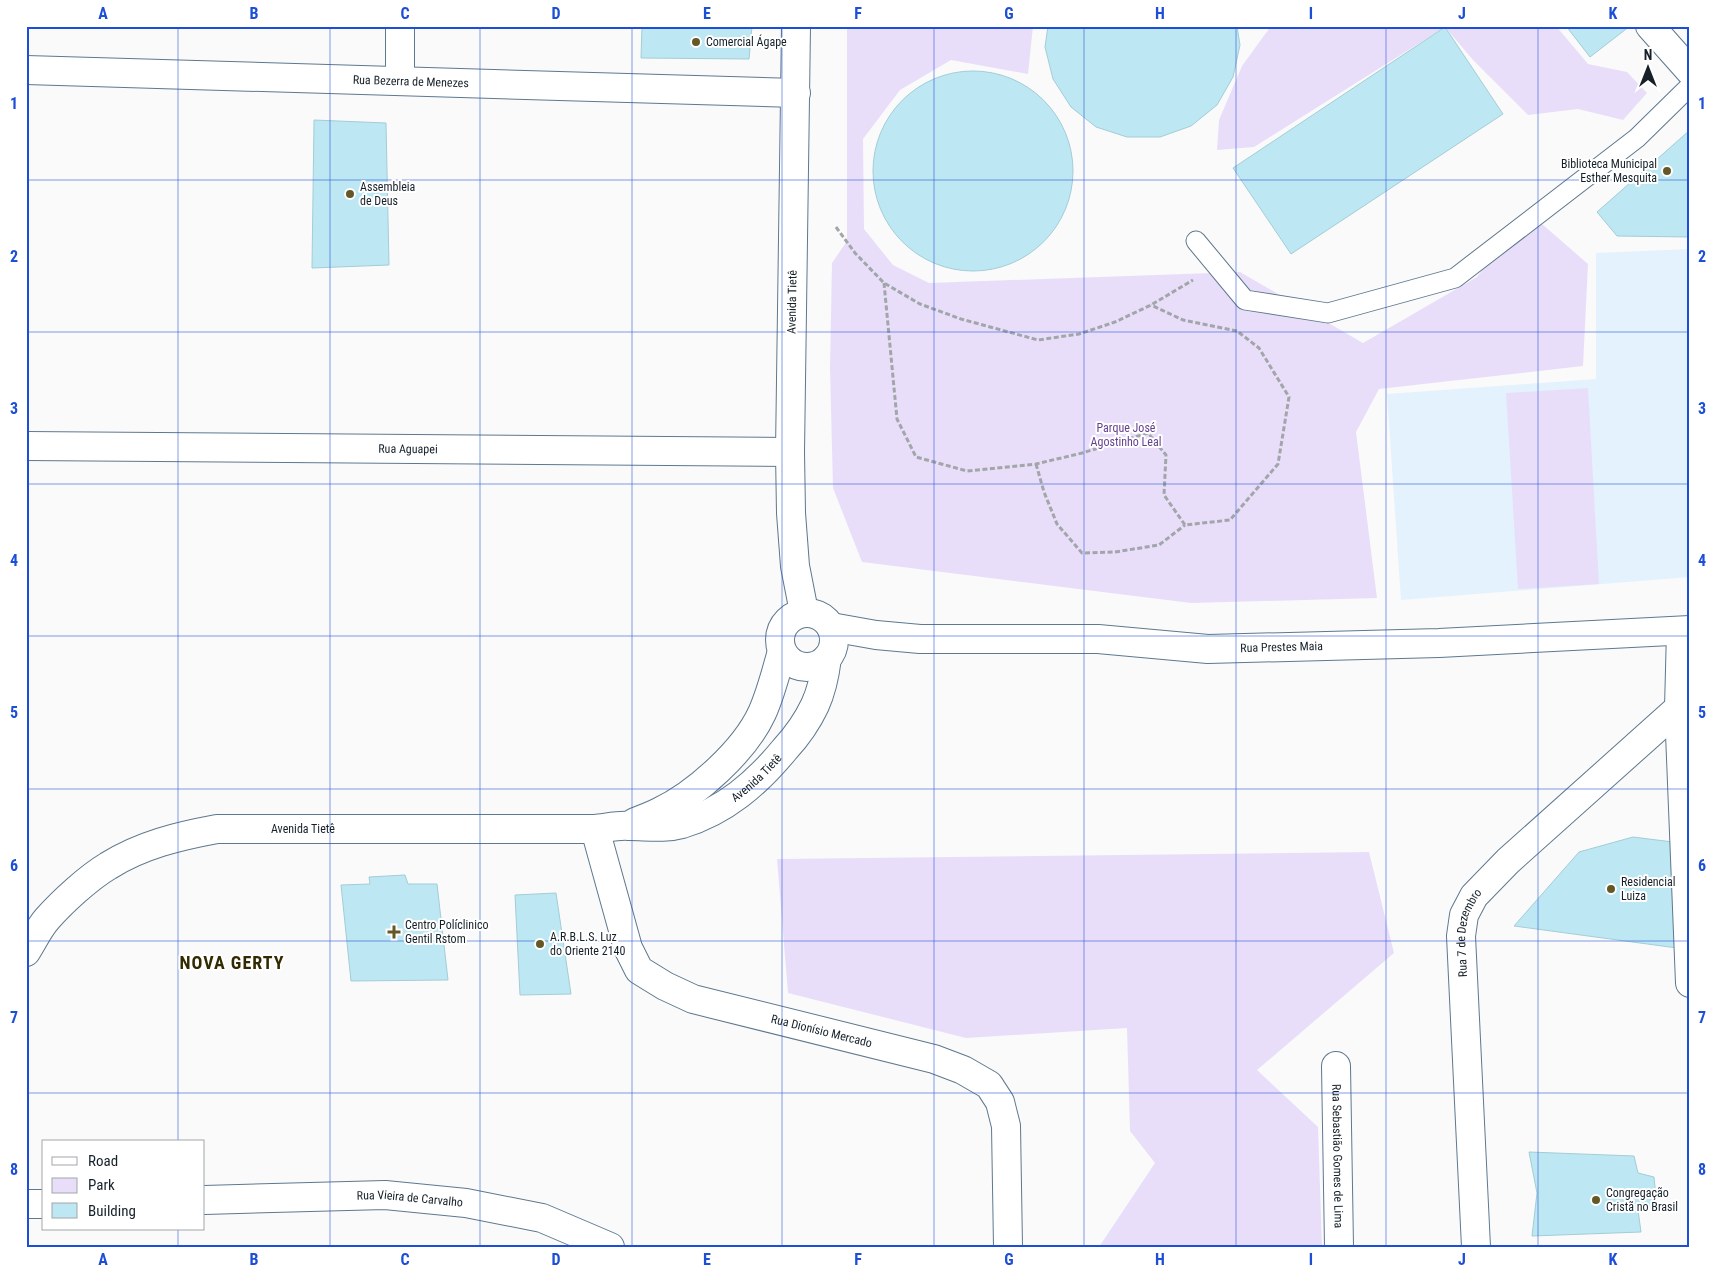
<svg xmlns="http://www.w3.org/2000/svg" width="1716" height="1273" font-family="'Roboto Condensed',sans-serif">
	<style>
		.built { fill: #e4f2fe }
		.green { fill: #e9defa }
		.building { fill: #bde7f2; stroke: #a3cdd7 }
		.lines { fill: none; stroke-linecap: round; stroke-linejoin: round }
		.service-casing { stroke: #5e788e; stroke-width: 21 }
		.minor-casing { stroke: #5e788e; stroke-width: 30 }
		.tertiary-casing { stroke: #5e788e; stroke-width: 30 }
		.secondary-casing { stroke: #5e788e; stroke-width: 30 }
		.path { stroke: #a2a6a9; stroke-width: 3; stroke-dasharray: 5 2.5; stroke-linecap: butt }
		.service { stroke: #fff; stroke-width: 19 }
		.minor { stroke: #fff; stroke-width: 28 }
		.tertiary { stroke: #fff; stroke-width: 28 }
		.secondary { stroke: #fff; stroke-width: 28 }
		.grid { fill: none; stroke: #1d4ed8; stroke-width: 1; stroke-opacity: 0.55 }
		.poi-dot { fill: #645926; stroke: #fff; stroke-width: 2 }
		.labels { text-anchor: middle; stroke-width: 4; stroke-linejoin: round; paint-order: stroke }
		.poi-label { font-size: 12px; fill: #152029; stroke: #fff; text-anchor: start }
		.street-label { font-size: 12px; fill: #152029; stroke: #fff }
		.park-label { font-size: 12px; fill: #654290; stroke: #fff }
		.district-label { font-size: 18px; font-weight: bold; letter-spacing: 1px; fill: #322a00; stroke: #fff }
		.neatline { fill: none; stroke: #1d4ed8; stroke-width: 2 }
		.grid-label { font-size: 16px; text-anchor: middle; font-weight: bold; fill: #1d4ed8 }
	</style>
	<rect width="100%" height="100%" fill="#fafafa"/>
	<path class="built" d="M1690,249V577L1401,600L1387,394L1596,379V253Z"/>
	<g class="green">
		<path d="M847,26H1033L1028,74L951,60L900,90L863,139L864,229L893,265L929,283L1240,272L1363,343L1477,277L1527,211L1588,264L1583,366L1379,389L1356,432L1377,598L1191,603L862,562L833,488L830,368L832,263L847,241Z"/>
		<path d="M1271,26H1556L1588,64L1627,72L1647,93L1623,120L1578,109L1528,115L1473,60L1445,27L1254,147L1217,150L1219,120L1242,66Z"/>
		<path d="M1588,388L1599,584L1518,589L1506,393Z"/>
		<path d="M1369,852L1394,953L1257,1070L1318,1127L1322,1247H1099L1155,1163L1130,1131L1127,1028L966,1038L788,993L777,859Z"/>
	</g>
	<g class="building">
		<path d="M642,26H752L749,59L641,58Z"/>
		<path d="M1048,26H1237L1240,45L1233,77L1217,105L1191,126L1160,137H1127L1096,127L1071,107L1053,79L1045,47Z"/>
		<path d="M1566,26H1630L1590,57Z"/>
		<path d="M1445,27L1503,114L1291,254L1233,168Z"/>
		<circle cx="973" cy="171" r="100"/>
		<path d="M314,120L386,123L389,265L312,268Z"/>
		<path d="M1690,130V237L1617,236L1597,212Z"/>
		<path d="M1633,837L1673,842L1677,948L1514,926L1579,852Z"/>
		<path d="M405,875L408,884H437L448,980L351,981L341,885L370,884L369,877Z"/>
		<path d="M556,893L571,994L520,995L515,895Z"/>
		<path d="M1529,1152L1634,1156L1638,1173L1654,1177L1657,1207L1638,1210L1641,1232L1532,1236L1537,1193Z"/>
	</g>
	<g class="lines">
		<g class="service-casing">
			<path id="service" d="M1196,241L1245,300L1328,313L1455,278L1637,138L1690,86"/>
		</g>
		<g class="minor-casing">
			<g id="minor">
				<path d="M400,26V81"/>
				<path id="s1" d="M26,70L796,93"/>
				<path id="s2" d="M26,446L790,452"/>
				<path d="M1681,631L1679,708L1690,983"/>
				<path id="s3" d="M595,829L628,948L639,970L665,986L693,999L934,1059L963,1070L989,1085L1000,1102L1006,1126L1008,1247"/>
				<path id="s4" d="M1336,1066L1339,1247"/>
				<path id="s5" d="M204,1200L385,1195L466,1203L542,1218L610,1247"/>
				<path d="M26,1204H44"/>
				<path id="s6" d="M1476,1247L1461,936L1464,915L1474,896L1508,861L1679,708"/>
			</g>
		</g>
		<g class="tertiary-casing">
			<g id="tertiary">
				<path d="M796,26L790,452L791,513L795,566L804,612"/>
				<circle cx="807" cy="640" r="27"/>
				<path id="s7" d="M831,627L876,635L920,639H1098L1208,649L1439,643L1690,630"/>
				<path d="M635,822C643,819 651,816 659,812C697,794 745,750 762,713C771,693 776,672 782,651"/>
				<path id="s8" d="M26,952C33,941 39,928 47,919C62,902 88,878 108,866C141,845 179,836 217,829H595C606,828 618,825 629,826C647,826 664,829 682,824C725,811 757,783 785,749C797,736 807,722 815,705C822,690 825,674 827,658"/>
			</g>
		</g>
		<g class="secondary-casing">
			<path id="secondary" d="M1650,26L1690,71"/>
		</g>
		<g class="path">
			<path d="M836,227L855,253L884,283L920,304L961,319L1038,340L1079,334L1115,322L1151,305L1193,280"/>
			<path d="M884,283L897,419L916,457L967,471L1036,464L1082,453L1148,433L1166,455L1164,495L1185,525L1230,520L1278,464L1289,397L1259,348L1237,331L1183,320L1151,305"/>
			<path d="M1036,464L1044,492L1057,524L1082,553L1115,552L1159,545L1185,525"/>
		</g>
		<use href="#service" class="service"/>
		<use href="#minor" class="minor"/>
		<use href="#tertiary" class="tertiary"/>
		<use href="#secondary" class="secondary"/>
	</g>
	<path class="grid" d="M178,26V1142M330,26V1247M480,26V1247M632,26V1247M782,26V1247M934,26V1247M1084,26V1247M1236,26V1247M1386,26V1247M1538,26V1247M26,180H1690M26,332H1690M26,484H1690M26,636H1690M26,789H1690M26,941H1690M26,1093H1690M178,1229V1247"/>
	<g class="poi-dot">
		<circle cx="696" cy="42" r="5"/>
		<circle cx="1667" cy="171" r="5"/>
		<circle cx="350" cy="194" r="5"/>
		<circle cx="1611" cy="889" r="5"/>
		<path d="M391.5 924.5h5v5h5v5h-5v5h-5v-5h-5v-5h5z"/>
		<circle cx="540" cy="944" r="5"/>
		<circle cx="1596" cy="1200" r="5"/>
	</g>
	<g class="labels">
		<g class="poi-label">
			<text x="706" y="46">Comercial Ágape</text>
			<text x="1657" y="168" text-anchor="end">Biblioteca Municipal<tspan x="1657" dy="14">Esther Mesquita</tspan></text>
			<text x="360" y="191">Assembleia<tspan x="360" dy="14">de Deus</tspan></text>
			<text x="1621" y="886">Residencial<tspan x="1621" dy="14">Luiza</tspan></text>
			<text x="405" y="929">Centro Políclinico<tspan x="405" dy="14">Gentil Rstom</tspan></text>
			<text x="550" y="941">A.R.B.L.S. Luz<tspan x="550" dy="14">do Oriente 2140</tspan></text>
			<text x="1606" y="1197">Congregação<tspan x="1606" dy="14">Cristã no Brasil</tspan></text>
		</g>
		<g class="street-label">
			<text dy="4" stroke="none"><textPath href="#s1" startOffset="385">Rua Bezerra de Menezes</textPath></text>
			<text transform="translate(792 302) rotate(-89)" y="4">Avenida Tietê</text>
			<text dy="4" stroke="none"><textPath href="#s2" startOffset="382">Rua Aguapei</textPath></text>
			<text dy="4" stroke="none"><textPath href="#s7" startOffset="452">Rua Prestes Maia</textPath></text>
			<text dy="4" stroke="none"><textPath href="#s8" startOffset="790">Avenida Tietê</textPath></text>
			<text dy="4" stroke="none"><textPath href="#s8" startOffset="322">Avenida Tietê</textPath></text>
			<text dy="4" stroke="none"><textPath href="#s6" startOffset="316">Rua 7 de Dezembro</textPath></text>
			<text dy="4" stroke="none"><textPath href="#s3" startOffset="342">Rua Dionísio Mercado</textPath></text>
			<text dy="4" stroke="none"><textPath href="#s4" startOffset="90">Rua Sebastião Gomes de Lima</textPath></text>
			<text dy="4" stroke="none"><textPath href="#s5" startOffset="206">Rua Vieira de Carvalho</textPath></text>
		</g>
		<g class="park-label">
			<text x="1126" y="432">Parque José<tspan x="1126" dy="14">Agostinho Leal</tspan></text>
		</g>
		<g class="district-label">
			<text x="232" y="969">NOVA GERTY</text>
		</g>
	</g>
	<rect width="1716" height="1273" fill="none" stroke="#ffffff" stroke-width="55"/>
	<rect x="42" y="1140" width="162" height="90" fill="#ffffff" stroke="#a1a6a9"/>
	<rect x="52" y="1157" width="25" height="8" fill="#ffffff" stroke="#a1a6a9"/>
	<text x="88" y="1166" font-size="15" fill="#152029">Road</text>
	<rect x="52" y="1178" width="25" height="15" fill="#e9defa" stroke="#a1a6a9"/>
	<text x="88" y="1190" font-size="15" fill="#152029">Park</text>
	<rect x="52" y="1203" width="25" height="15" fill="#bde7f2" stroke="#a1a6a9"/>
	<text x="88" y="1216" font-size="15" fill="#152029">Building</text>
	<g transform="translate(1648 68)" stroke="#ffffff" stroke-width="4" paint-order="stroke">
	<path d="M0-4L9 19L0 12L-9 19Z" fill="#152029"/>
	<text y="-8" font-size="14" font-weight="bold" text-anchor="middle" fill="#152029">N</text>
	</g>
	<rect x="28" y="28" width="1660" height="1218" class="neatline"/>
	<g class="grid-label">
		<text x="103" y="19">A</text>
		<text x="254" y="19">B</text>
		<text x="405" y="19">C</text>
		<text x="556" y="19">D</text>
		<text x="707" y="19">E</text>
		<text x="858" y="19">F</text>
		<text x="1009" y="19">G</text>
		<text x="1160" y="19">H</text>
		<text x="1311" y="19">I</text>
		<text x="1462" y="19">J</text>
		<text x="1613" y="19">K</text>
		<text x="14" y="109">1</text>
		<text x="1702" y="109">1</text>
		<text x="14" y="262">2</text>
		<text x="1702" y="262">2</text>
		<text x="14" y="414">3</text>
		<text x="1702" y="414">3</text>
		<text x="14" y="566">4</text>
		<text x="1702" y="566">4</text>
		<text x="14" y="718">5</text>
		<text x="1702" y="718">5</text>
		<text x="14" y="871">6</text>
		<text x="1702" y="871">6</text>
		<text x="14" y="1023">7</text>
		<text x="1702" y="1023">7</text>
		<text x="14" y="1175">8</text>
		<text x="1702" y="1175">8</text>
		<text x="103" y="1265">A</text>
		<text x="254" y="1265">B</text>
		<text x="405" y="1265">C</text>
		<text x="556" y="1265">D</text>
		<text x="707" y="1265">E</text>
		<text x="858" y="1265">F</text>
		<text x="1009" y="1265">G</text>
		<text x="1160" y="1265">H</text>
		<text x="1311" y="1265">I</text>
		<text x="1462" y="1265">J</text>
		<text x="1613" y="1265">K</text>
	</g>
</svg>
